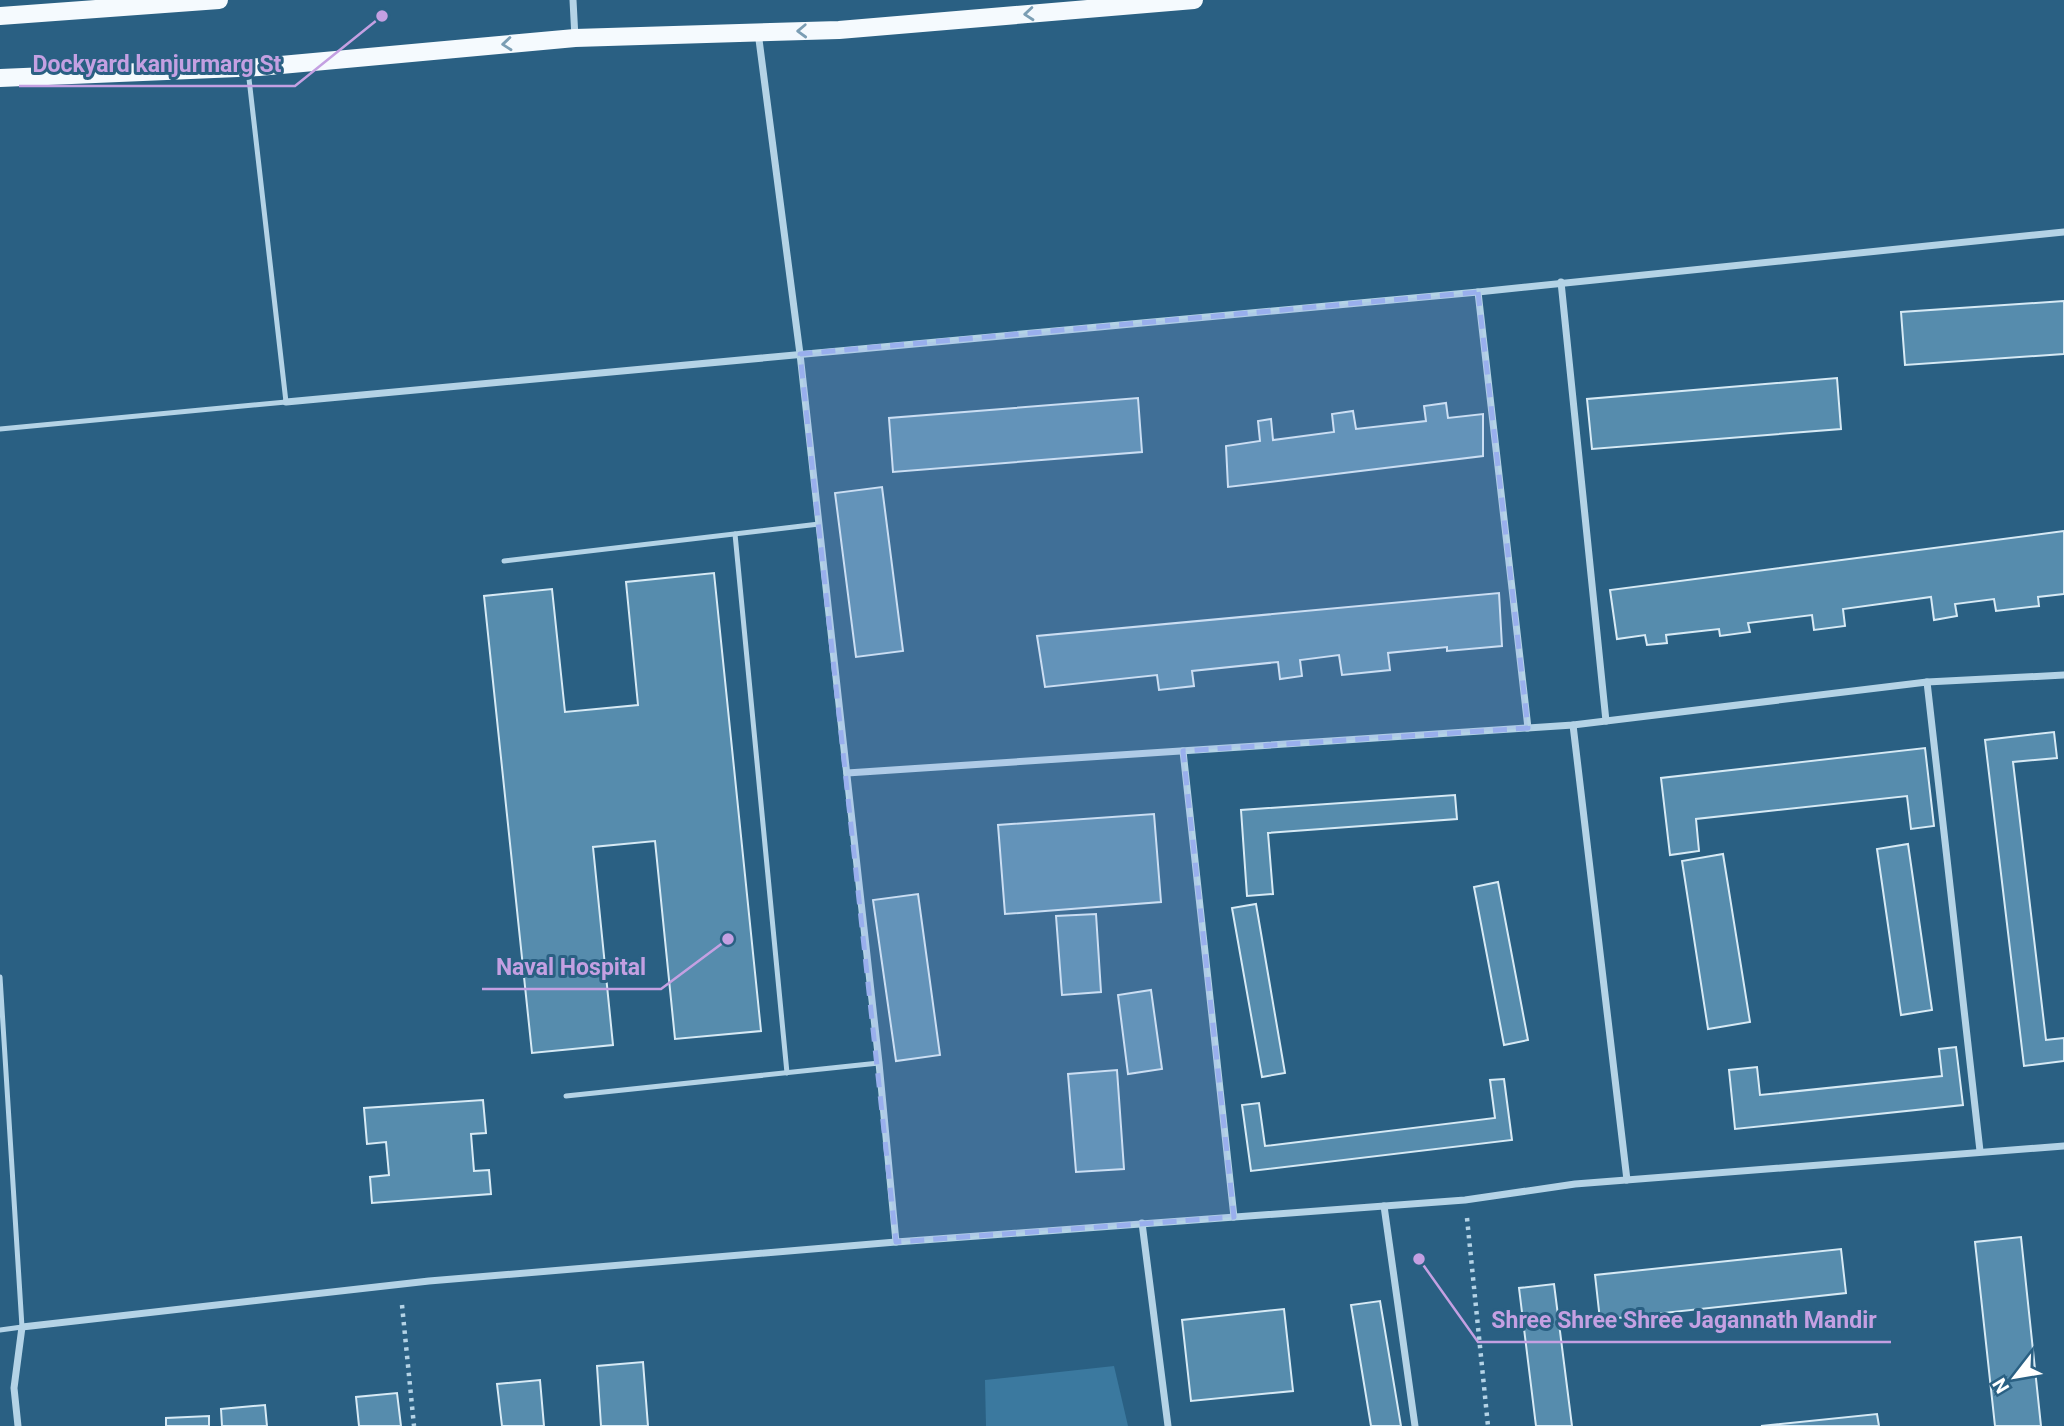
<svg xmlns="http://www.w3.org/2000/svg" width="2064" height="1426" font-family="Roboto,sans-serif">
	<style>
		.green { fill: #3b799f }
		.building { fill: #568cad; stroke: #d7eaf5; stroke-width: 2 }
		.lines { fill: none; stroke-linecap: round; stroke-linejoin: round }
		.path { stroke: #b4d3e6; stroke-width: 4.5; stroke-dasharray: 3.5 5; stroke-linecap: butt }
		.lane { stroke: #b4d3e6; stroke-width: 5 }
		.street { stroke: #b4d3e6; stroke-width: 7 }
		.primary { stroke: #f5fafe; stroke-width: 18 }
		.oneway { stroke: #7b9eb4 }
		.marked { fill: #99afed; fill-opacity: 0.2; stroke: #99afed; stroke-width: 5; stroke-dasharray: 14 9; stroke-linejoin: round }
		.leader { fill: none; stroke: #c4a0e2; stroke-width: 2.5 }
		.callout-dot { fill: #c4a0e2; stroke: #2a6083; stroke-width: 2.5 }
		.callout-label { font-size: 23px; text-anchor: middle; font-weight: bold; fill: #c4a0e2; stroke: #2a6083; stroke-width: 6; stroke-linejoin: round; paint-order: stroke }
	</style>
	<rect width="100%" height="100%" fill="#2a6083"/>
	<path class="green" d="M1114,1366L1128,1426H986L985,1380Z"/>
	<g class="building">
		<path d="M2064,301V354L1905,365L1901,312Z"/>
		<path d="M1837,378L1841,429L1592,449L1587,399Z"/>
		<path d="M1138,398L1142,452L893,472L889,418Z"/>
		<path d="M1446,403L1448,418L1483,414V456L1228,487L1226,446L1260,441L1258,421L1271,419L1273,440L1334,432L1332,414L1353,411L1356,429L1426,421L1424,406Z"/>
		<path d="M882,487L903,651L856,657L835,493Z"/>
		<path d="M2064,531V594L2038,597L2039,606L1996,611L1994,599L1955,604L1957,616L1934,620L1931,597L1843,609L1845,626L1814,630L1812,615L1748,623L1750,632L1720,636L1719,629L1666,635L1667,643L1647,645L1645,635L1617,639L1610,590Z"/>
		<path d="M714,573L761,1031L675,1039L655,841L593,847L613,1045L532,1053L484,596L552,589L565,712L638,705L626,582Z"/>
		<path d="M1499,593L1502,646L1447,651V647L1388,653L1390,670L1342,675L1339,655L1300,660L1302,676L1280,679L1278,662L1192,671L1194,686L1159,690L1157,675L1045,687L1037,636Z"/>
		<path d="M2054,732L2057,758L2013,762L2046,1040L2064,1038V1061L2024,1066L1985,740Z"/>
		<path d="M1925,748L1934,826L1911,829L1907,796L1696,819L1699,851L1670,855L1661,778Z"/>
		<path d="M1455,795L1457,819L1268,833L1273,894L1247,896L1241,810Z"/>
		<path d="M1154,814L1161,902L1005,914L998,825Z"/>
		<path d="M1908,844L1932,1010L1901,1015L1877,849Z"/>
		<path d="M1723,854L1750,1022L1708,1029L1682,861Z"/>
		<path d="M1498,882L1528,1040L1504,1045L1474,887Z"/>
		<path d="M918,894L940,1055L896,1061L873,900Z"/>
		<path d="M1256,904L1285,1073L1262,1077L1232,908Z"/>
		<path d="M1096,914L1101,992L1062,995L1056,916Z"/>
		<path d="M1151,990L1162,1069L1128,1074L1118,995Z"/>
		<path d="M1956,1047L1963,1105L1735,1129L1729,1070L1757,1067L1760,1095L1942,1076L1939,1049Z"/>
		<path d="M1117,1070L1124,1169L1076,1172L1068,1074Z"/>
		<path d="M1504,1079L1512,1140L1251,1171L1242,1105L1259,1103L1265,1146L1495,1118L1490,1080Z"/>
		<path d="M483,1100L486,1133L471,1134L474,1171L489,1170L491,1194L372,1203L370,1177L389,1175L386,1142L367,1144L364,1108Z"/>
		<path d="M2021,1237L2041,1426H1995L1975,1242Z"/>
		<path d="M1841,1249L1846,1293L1600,1320L1595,1275Z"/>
		<path d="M1554,1284L1572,1426H1536L1519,1288Z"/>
		<path d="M1380,1301L1401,1426H1371L1351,1305Z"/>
		<path d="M1284,1309L1293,1391L1191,1401L1182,1320Z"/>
		<path d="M643,1362L648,1426H601L597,1366Z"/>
		<path d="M540,1380L544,1426H502L497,1384Z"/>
		<path d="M397,1393L401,1426H359L356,1397Z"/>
		<path d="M265,1405L267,1426H222L221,1409Z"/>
		<path d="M1877,1414L1879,1426H1761Z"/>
		<path d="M209,1416V1426H166V1418Z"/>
	</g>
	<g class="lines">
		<g class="path">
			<path d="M1467,1218L1488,1426"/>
			<path d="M402,1305L414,1426"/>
		</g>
		<g class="lane">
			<path d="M0,429L286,402L248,70"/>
			<path d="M735,534L787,1073"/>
			<path d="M504,561L819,524"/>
			<path d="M0,977L22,1327L0,1330"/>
			<path d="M566,1096L879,1063"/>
		</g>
		<g class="street">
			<path d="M573,0L575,38"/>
			<path d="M758,32L800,354L879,1063L896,1242"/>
			<path d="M1561,282L1606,721"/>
			<path d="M1478,292L1528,728"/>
			<path d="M286,402L1478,292L2064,232"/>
			<path d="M1927,682L1980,1151"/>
			<path d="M1573,725L1627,1180"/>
			<path d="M1183,751L1234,1217"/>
			<path d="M847,773L1573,725L1927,682L2064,675"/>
			<path d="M1384,1206L1415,1426"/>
			<path d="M1142,1223L1168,1426"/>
			<path d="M18,1426L14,1388L22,1327L429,1281L896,1242L1465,1200L1575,1184L2064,1146"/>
		</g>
		<g class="primary">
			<path d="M0,16L219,0"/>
			<path d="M0,78L259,67L575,38L839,30L1194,0"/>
		</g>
	</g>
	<defs><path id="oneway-chevron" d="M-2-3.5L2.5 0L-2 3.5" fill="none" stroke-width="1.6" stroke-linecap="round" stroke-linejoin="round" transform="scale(1.75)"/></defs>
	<g class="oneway">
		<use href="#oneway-chevron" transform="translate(1029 14) rotate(175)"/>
		<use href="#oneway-chevron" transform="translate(802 31) rotate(178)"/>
		<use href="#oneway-chevron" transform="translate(507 44) rotate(175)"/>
	</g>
	<path class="marked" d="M1478,292L1528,728L1183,751L1234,1217L896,1242L800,354Z"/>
	<path class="leader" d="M382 16L295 86H19M728 939L661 989H482M1419 1259L1478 1342H1891"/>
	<g class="callout-dot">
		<circle cx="382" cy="16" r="7"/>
		<circle cx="728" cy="939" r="7"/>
		<circle cx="1419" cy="1259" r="7"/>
	</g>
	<g class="callout-label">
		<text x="157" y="72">Dockyard kanjurmarg St</text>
		<text x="571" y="975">Naval Hospital</text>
		<text x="1684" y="1328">Shree Shree Shree Jagannath Mandir</text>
	</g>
	<g transform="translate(2015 1377) rotate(239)" stroke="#2a6083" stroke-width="5" paint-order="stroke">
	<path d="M0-5L12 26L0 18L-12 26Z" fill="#ffffff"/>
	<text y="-10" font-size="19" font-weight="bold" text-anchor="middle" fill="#ffffff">N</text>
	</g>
</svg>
